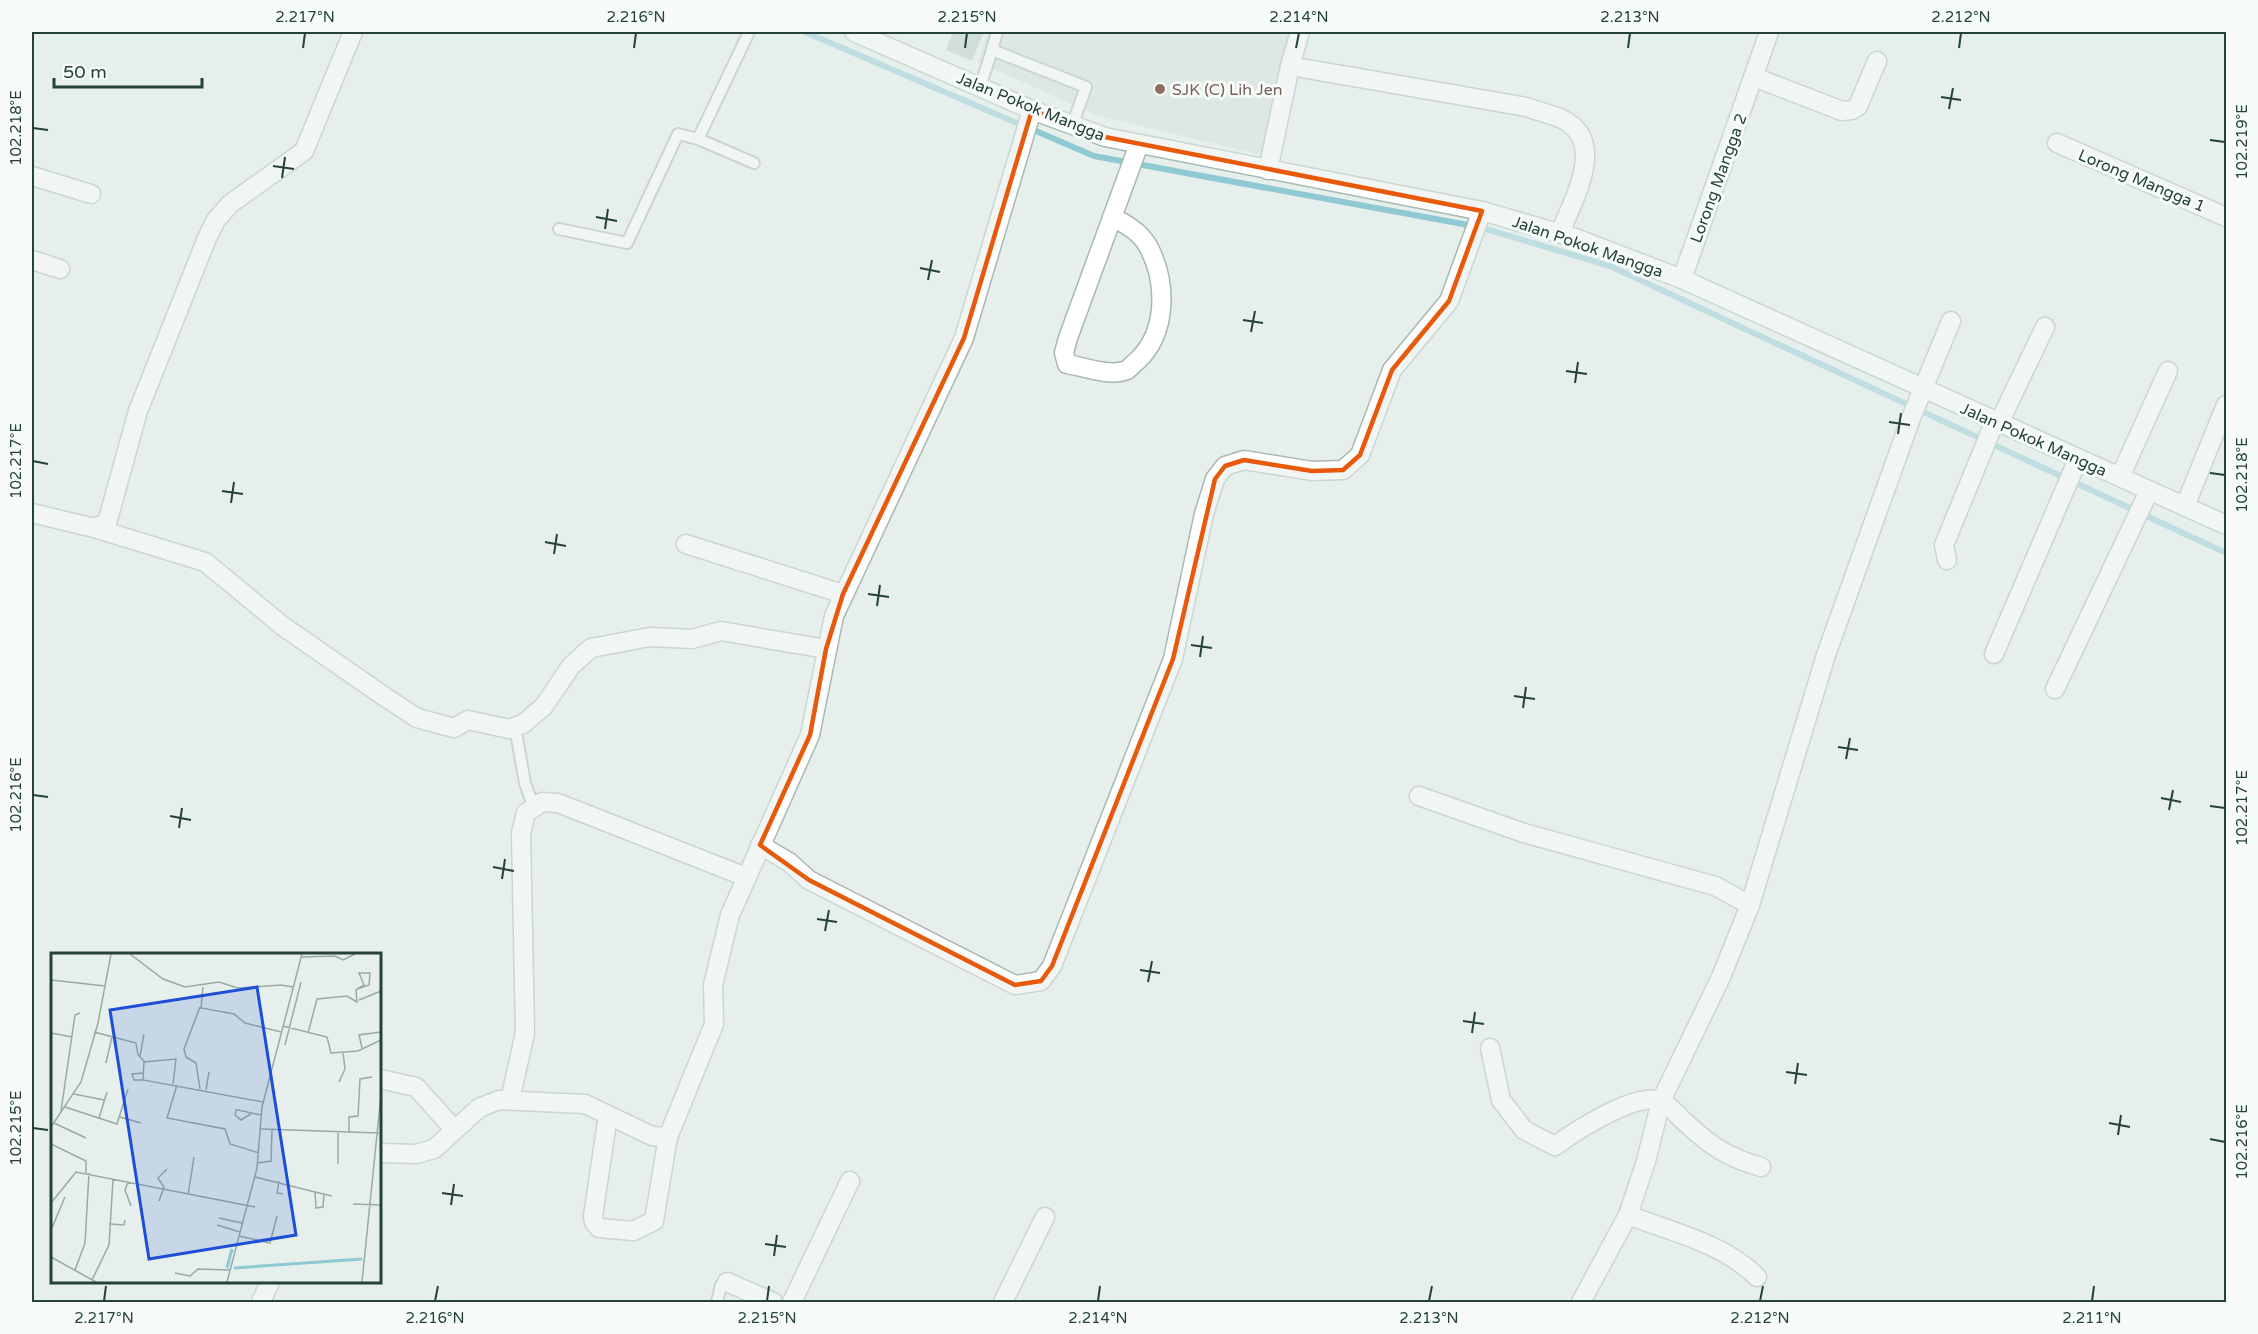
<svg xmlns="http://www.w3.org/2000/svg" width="2258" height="1334" font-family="'Varela Round',sans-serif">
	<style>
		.built { fill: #d4dfda }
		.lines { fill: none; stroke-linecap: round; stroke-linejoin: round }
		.stream { stroke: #8ec9d4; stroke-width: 6 }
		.building { fill: #bbcac4 }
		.service-casing { stroke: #a8b8b2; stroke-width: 14 }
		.minor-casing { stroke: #a8b8b2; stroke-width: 21 }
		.secondary-casing { stroke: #a4bbb3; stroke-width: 21 }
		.service { stroke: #fff; stroke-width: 10 }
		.minor { stroke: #fff; stroke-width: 18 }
		.secondary { stroke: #fff; stroke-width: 18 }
		.marked { fill: none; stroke: #e8590c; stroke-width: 4.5; stroke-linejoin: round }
		.ticks { fill: none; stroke: #24423a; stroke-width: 2 }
		.education-dot { fill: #8d6e63; stroke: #f7fbf9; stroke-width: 2 }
		.labels { text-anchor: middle; stroke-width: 6; stroke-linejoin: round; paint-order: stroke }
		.education-label { font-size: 16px; fill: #785e54; stroke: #f7fbf9; text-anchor: start }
		.street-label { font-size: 16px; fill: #24423a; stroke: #f7fbf9 }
		.inset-river { fill: none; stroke: #8ec9d4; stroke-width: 3 }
		.inset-road { fill: none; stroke: #98aaa4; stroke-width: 1.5 }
		.view { fill: #1d4ed8; fill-opacity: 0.15; stroke: #1d4ed8; stroke-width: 3 }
		.inset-edge { fill: none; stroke: #24423a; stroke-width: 3 }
		.neatline { fill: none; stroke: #24423a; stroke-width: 2 }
		.ticks-label { font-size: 15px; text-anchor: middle; fill: #24423a }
	</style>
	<rect width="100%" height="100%" fill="#e6efeb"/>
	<path class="built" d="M988,32H1298L1265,156L1096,115L977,62Z"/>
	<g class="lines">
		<path class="stream" d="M805,32L1094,156L1479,227L1610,266L2226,553"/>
	</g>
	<path class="building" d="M953,32H984L972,61L946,50Z"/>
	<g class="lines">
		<g class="service-casing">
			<g id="service">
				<path d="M997,32L992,50L1086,87L1072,126"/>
				<path d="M980,87L992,50"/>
				<path d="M698,139L749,32"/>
				<path d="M559,229L627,243L678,134L698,139L754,163"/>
				<path d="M515,727L525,783L534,808"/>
				<path d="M717,1302L721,1285L727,1282"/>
			</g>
		</g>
		<g class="minor-casing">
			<g id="minor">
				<path d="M1290,66L1526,107C1537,111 1551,114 1562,119C1608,141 1573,200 1560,233"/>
				<path d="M1754,77L1842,111L1852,110L1858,106L1877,61"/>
				<path d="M2057,143L2226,217"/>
				<path d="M1268,170L1290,66L1300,32"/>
				<path d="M32,176L91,194"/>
				<path d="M1112,217C1126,224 1140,232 1148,246C1167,281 1168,332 1137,361C1134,363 1130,368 1127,370C1110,377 1085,367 1067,364L1064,353L1068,338L1139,144"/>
				<path d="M32,260L60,269"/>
				<path d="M1682,279L1769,32"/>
				<path d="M1999,423L2045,327"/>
				<path d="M2120,477L2168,371"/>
				<path d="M2185,506L2226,405"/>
				<path d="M32,513L94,528L107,523L138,411L207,238L216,220L230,204L304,151L353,32"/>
				<path d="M94,528L205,562L284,627L385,697L417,718L454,728L468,720L509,729L523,724L544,706L571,666L591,648L650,637L692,639L721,631L826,649"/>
				<path d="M686,544L843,594"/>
				<path d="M1947,560L1944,545L1995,421"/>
				<path d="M1994,654L2078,459"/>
				<path d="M2055,689L2149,491"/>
				<path d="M1419,796L1524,833L1715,886L1750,905"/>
				<path d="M760,845L789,862L809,880L1015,985L1041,981L1052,966L1173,659L1204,514L1215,479L1225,466L1244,460L1312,471L1343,470L1360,455L1392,370L1449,301L1482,211"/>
				<path d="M1490,1048L1501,1100L1524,1130L1555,1146C1574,1132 1641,1088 1663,1102C1671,1107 1679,1117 1687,1124C1712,1147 1729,1158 1761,1167"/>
				<path d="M380,1079L416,1087L453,1128"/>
				<path d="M510,1100L525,1033L521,833L526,813L542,802L558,803L746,877"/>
				<path d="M608,1115L593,1216L594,1222L599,1228L633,1231L654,1221L668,1137"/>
				<path d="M380,1153L416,1154L434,1149L479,1108L499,1100L585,1104L652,1136L668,1137L714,1024L713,985L730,915L810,735L834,616L964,338L1032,110"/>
				<path d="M1628,1215C1672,1232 1723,1243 1757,1277"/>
				<path d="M727,1282L773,1302"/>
				<path d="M261,1302L270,1282"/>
				<path d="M792,1302L850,1181"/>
				<path d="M1003,1302L1045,1217"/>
				<path d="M1581,1302L1628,1215L1646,1161L1661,1101L1721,977L1750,905L1826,655L1911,418L1951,321"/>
			</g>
		</g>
		<g class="secondary-casing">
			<path id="secondary" d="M854,32L1032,110L1105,137L1482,211L1575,238L1682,279L2226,525"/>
		</g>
		<use href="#service" class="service"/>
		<use href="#minor" class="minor"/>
		<use href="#secondary" class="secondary"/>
	</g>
	<path d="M0 0H2258V1334H0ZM1032,110L1105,137L1482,211L1449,301L1392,370L1360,455L1343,470L1312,471L1244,460L1225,466L1215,479L1173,659L1052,966L1041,981L1015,985L809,880L760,845L810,735L826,649L843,594L964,338Z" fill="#e6efeb" fill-opacity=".55" fill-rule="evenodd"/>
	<path class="marked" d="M1032,110L1105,137L1482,211L1449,301L1392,370L1360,455L1343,470L1312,471L1244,460L1225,466L1215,479L1173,659L1052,966L1041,981L1015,985L809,880L760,845L810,735L826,649L843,594L964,338Z"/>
	<path class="ticks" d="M303,48L305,33M634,48L636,33M965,48L967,33M1296,48L1299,33M1628,48L1630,33M1959,48L1961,33M1941,97L1961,100M1949,109L1953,88M33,128L48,130M2210,140L2225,142M273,166L294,169M282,178L285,157M596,217L617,221M605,229L608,209M920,268L940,272M928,280L932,260M1243,320L1263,323M1251,332L1255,311M1566,371L1587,374M1575,383L1578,362M1889,422L1910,425M1898,434L1901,413M33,461L48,464M2210,473L2225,475M222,491L243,494M231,503L234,482M545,542L566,546M554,554L557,534M868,594L889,597M877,606L880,585M1191,645L1212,648M1200,657L1203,636M1514,696L1535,699M1523,708L1526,687M1838,747L1858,750M1846,759L1850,738M33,795L48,797M2161,798L2181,802M2210,806L2225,808M2169,810L2173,790M170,816L191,820M179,828L182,808M493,867L514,871M502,879L505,859M817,919L837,922M825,931L829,910M1140,970L1160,973M1148,982L1152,961M1463,1021L1484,1024M1472,1033L1475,1012M1786,1072L1807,1075M1795,1084L1798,1063M2109,1123L2130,1127M33,1128L48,1130M2118,1135L2121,1115M2210,1139L2225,1142M442,1193L463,1196M451,1205L454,1184M765,1244L786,1247M774,1256L777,1235M104,1301L106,1286M435,1301L438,1286M767,1301L769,1286M1098,1301L1100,1286M1429,1301L1432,1286M1760,1301L1763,1286M2092,1301L2094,1286"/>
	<circle class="education-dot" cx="1160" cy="89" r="6"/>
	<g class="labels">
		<g class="education-label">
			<text x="1172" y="95">SJK (C) Lih Jen</text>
		</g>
		<g class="street-label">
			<text transform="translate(1031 106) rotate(22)" y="6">Jalan Pokok Mangga</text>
			<text transform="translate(1718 178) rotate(-70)" y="6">Lorong Mangga 2</text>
			<text transform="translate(2142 180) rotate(23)" y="6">Lorong Mangga 1</text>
			<text transform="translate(1588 246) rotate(19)" y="6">Jalan Pokok Mangga</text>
			<text transform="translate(2034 439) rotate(24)" y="6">Jalan Pokok Mangga</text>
		</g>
	</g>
	<g transform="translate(51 953)">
		<rect width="330" height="330" fill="#e6efeb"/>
		<path class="inset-river" d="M176,315L181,296M183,315L311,306"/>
		<path class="inset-road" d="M79,1L112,26L134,34L168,29L187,35L230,32L242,34M251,4L284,3L292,7L304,1M0,27L54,33M152,34L150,55L183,61L194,70L230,79M308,47L330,38M232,73L276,84L280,100L307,98L330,87M43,79L85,90L87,102L93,108L92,127L212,149M0,80L21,84M257,80L266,46L296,43L306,49L305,37L313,32L308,20H319L318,32L309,35M234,92L250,29M311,95L308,82L330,79M89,103L93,81M93,109L125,106L122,131M55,110L61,84M92,127H83L81,121L93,120M288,129L294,116L292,99M126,132L116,165L174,176L179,191L208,200M149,136L145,110L135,104L133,96L149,54M155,137L158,119M23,141L53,147M14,154L66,171L77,136M10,158L24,62L29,60M201,160L190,167L184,162L185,157H187L210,162M69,164L90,170M48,165L56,139M3,170L35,185M0,174L30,129L47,70L60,1M210,176L328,180M298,180V164L307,163L309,126L321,124M0,191L35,208V220M207,210L220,208L221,177M287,211V180M204,224L264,239M228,228L226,240L232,241M77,229L74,237L80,253M273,241L272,254L265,255L264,239L281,243M137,242L143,204M108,248L113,234L107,225L116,216M0,250L25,219L204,254M302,251L330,252M168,265L191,270M58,271L73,272L74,267M166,272L189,279M0,277L14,244M188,283L219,290L226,263M0,304L45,329M24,317L34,290L38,220M124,320L139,323L147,316L179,317M41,327L58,292L62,226M176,329L206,215L211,154L251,1M311,329L330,142"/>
		<path class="view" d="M206,34L245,282L98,306L59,57Z"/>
		<rect width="330" height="330" class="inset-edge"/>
	</g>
	<rect width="2258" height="1334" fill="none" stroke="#f7fbf9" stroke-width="66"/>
	<path d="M54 78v9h148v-9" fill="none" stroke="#24423a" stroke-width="3"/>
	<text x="63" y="78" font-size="18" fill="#24423a" stroke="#f7fbf9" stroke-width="4.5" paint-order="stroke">50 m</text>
	<rect x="33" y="33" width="2192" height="1268" class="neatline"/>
	<g class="ticks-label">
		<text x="305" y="22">2.217°N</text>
		<text x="636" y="22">2.216°N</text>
		<text x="967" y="22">2.215°N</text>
		<text x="1299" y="22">2.214°N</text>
		<text x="1630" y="22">2.213°N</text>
		<text x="1961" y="22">2.212°N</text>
		<text transform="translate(16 128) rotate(-90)" y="5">102.218°E</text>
		<text transform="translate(2242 142) rotate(-90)" y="5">102.219°E</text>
		<text transform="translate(16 461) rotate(-90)" y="5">102.217°E</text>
		<text transform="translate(2242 475) rotate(-90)" y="5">102.218°E</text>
		<text transform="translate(16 795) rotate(-90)" y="5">102.216°E</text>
		<text transform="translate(2242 808) rotate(-90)" y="5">102.217°E</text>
		<text transform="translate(16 1128) rotate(-90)" y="5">102.215°E</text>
		<text transform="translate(2242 1142) rotate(-90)" y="5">102.216°E</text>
		<text x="104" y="1323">2.217°N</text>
		<text x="435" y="1323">2.216°N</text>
		<text x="767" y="1323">2.215°N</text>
		<text x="1098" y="1323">2.214°N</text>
		<text x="1429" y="1323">2.213°N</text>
		<text x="1760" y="1323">2.212°N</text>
		<text x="2092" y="1323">2.211°N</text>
	</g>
</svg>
